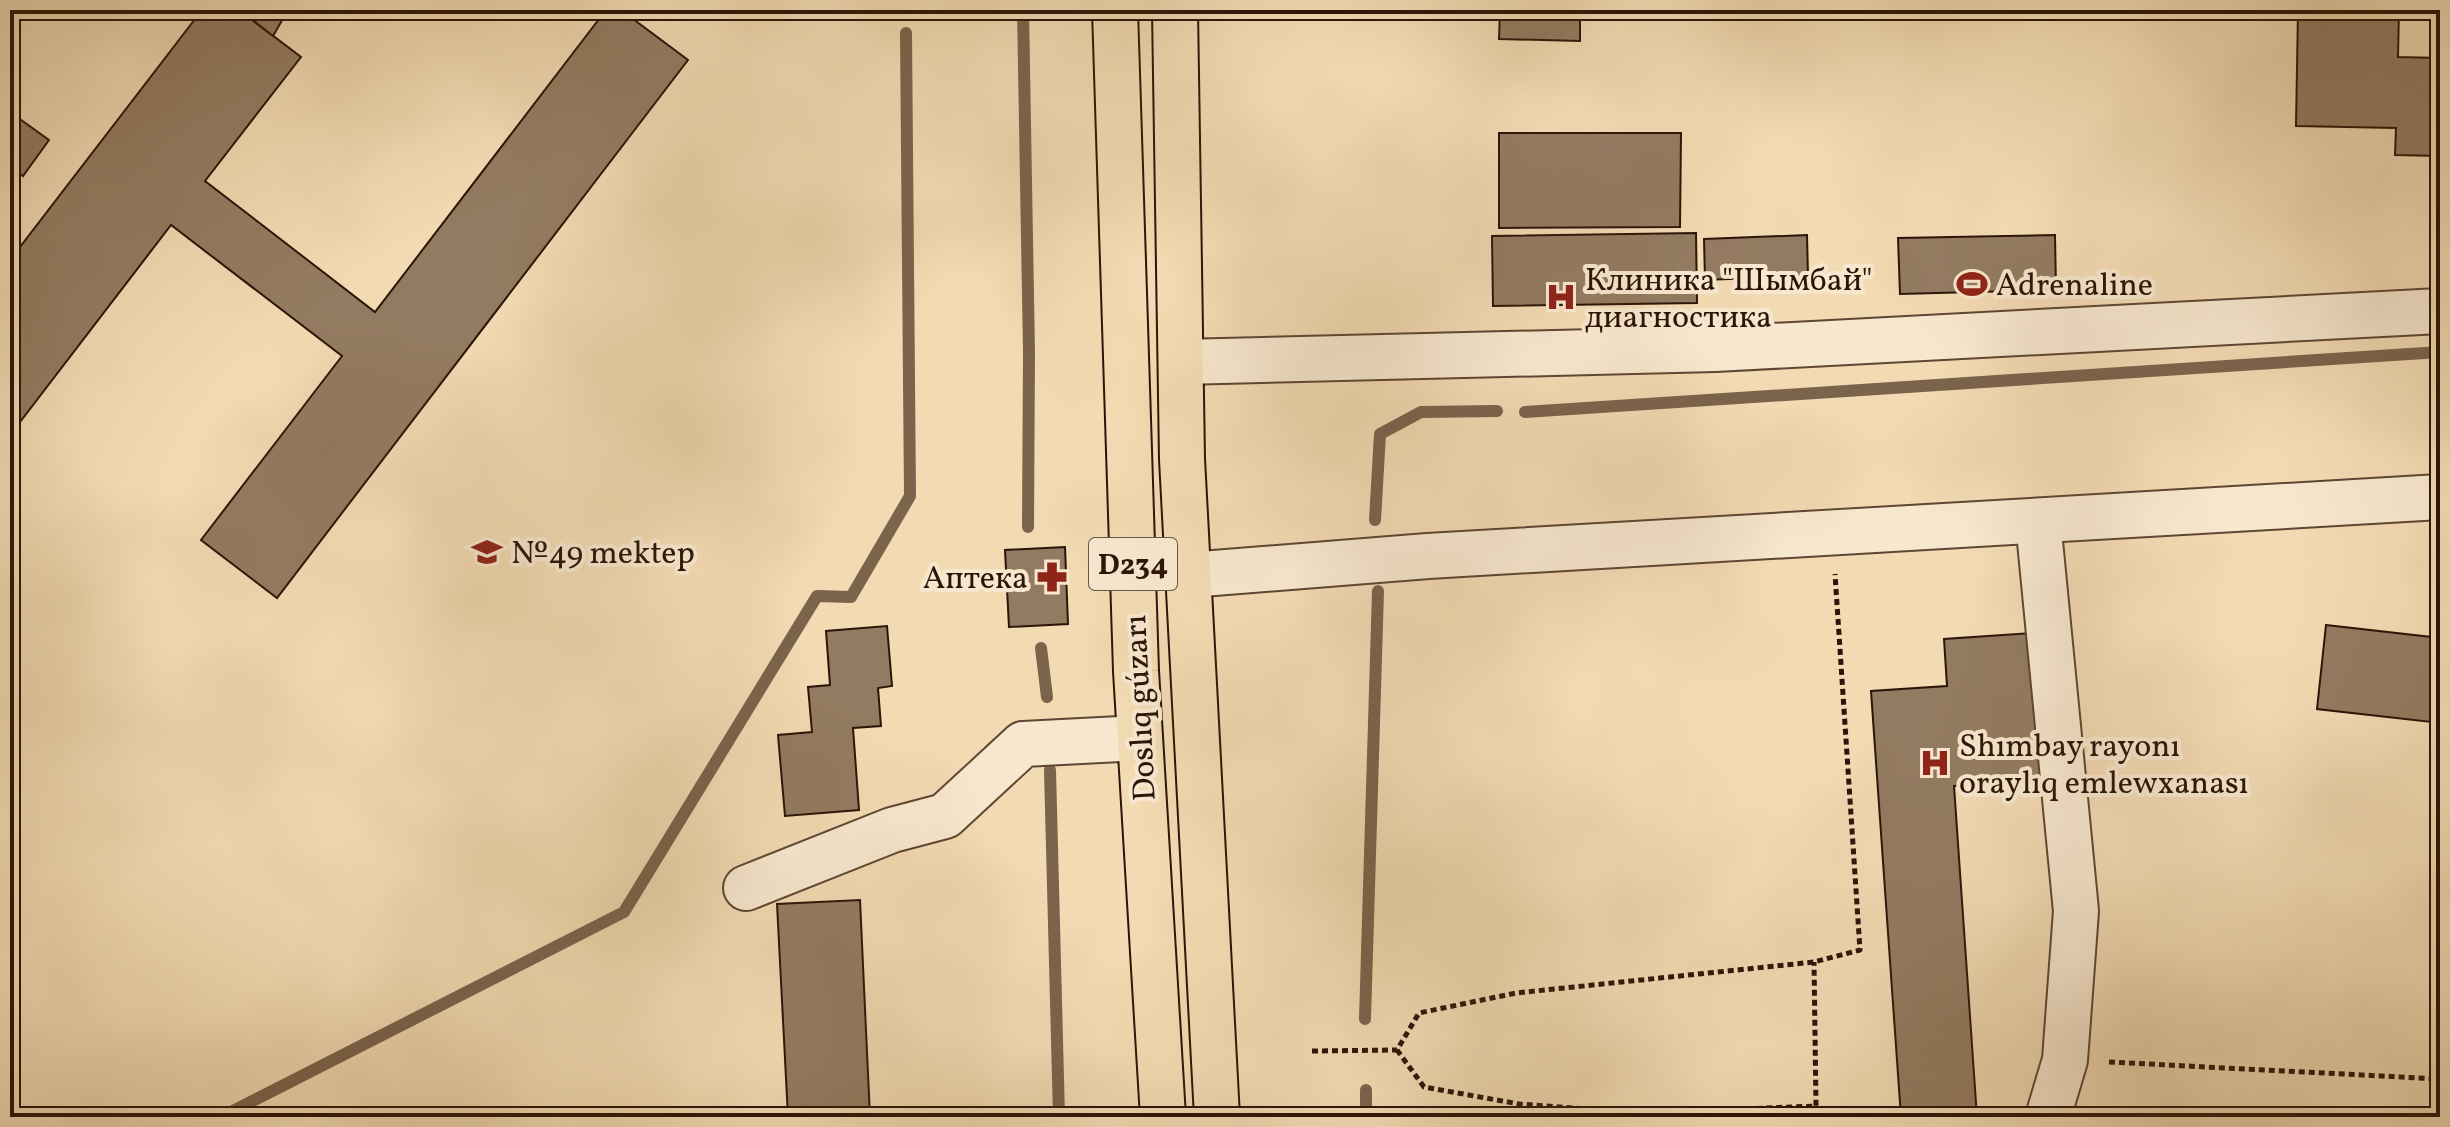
<svg xmlns="http://www.w3.org/2000/svg" width="2450" height="1127" font-family="Vollkorn,serif">
	<style>
		.lines { fill: none; stroke-linecap: round; stroke-linejoin: round }
		.stream { stroke: #7b634c; stroke-width: 12 }
		.building { fill: #937b61; stroke: #2c1508; stroke-width: 2 }
		.minor-casing { stroke: #5e4633; stroke-width: 48 }
		.major-casing { stroke: #2c1508; stroke-width: 48 }
		.path { stroke: #2c1508; stroke-width: 5; stroke-dasharray: 6 4; stroke-linecap: butt }
		.minor { stroke: #f7e7ce; stroke-width: 44 }
		.major { stroke: #f2dab3; stroke-width: 44 }
		.labels { text-anchor: middle; stroke-width: 8; stroke-linejoin: round; paint-order: stroke }
		.shield { fill: #f7e7ce; stroke: #695443; stroke-width: 2 }
		.shield-label { font-size: 30px; font-weight: bold; fill: #2c1508 }
		.poi-label { font-size: 32px; fill: #2c1508; stroke: #f7e7ce; text-anchor: start }
		.street-label { font-size: 32px; fill: #2c1508; stroke: #f7e7ce }
	</style>
	<rect width="100%" height="100%" fill="#f2dab3"/>
	<filter id="stains"><feTurbulence type="fractalNoise" baseFrequency=".0025" numOctaves="4"/><feColorMatrix values="0 0 0 0 .2 0 0 0 0 .09 0 0 0 0 .02 0 0 0 .5 -.17"/></filter>
	<radialGradient id="worn" r=".72"><stop offset=".6" stop-color="#630" stop-opacity="0"/><stop offset="1" stop-color="#630" stop-opacity=".3"/></radialGradient>
	<g class="lines">
		<g class="stream">
			<path d="M1023,10L1029,352L1028,527"/>
			<path d="M1525,412L2440,352"/>
			<path d="M1375,520L1380,434L1421,412L1497,411"/>
			<path d="M1041,648L1047,697"/>
			<path d="M1050,770L1059,1117"/>
			<path d="M1365,1019L1378,591"/>
			<path d="M1366,1090V1117"/>
			<path d="M221,1117L624,912L817,596L851,597L910,496L906,33"/>
		</g>
	</g>
	<g class="building">
		<path d="M202,10H239L301,57L205,181L375,312L606,10H621L688,60L277,598L201,540L342,356L171,225L10,435V260Z"/>
		<path d="M255,10H288L273,36L250,18Z"/>
		<path d="M1500,10H1580V41L1499,39Z"/>
		<path d="M2298,10H2399L2398,57L2440,58V156L2395,155L2396,128L2296,126Z"/>
		<path d="M10,112L49,140L23,176L10,167Z"/>
		<path d="M1499,133H1681L1680,227L1499,228Z"/>
		<path d="M1696,233L1697,303L1493,306L1492,236Z"/>
		<path d="M1807,235L1808,276L1705,280L1704,239Z"/>
		<path d="M2055,235L2056,290L1900,294L1898,238Z"/>
		<path d="M1065,547L1068,624L1009,627L1005,550Z"/>
		<path d="M2326,625L2440,638V723L2317,709Z"/>
		<path d="M887,626L892,686L878,688L881,726L853,728L859,810L785,816L778,735L812,732L808,687L830,685L826,631Z"/>
		<path d="M2032,633L2043,779L1954,786L1977,1117H1901L1871,691L1947,686L1944,639Z"/>
		<path d="M860,900L870,1117H788L777,904Z"/>
	</g>
	<g class="lines">
		<g class="minor-casing">
			<g id="minor">
				<path d="M1181,362L1715,349L2440,311"/>
				<path d="M2038,521L2076,911L2065,1060L2048,1117"/>
				<path d="M1189,575L1428,556L2440,497"/>
				<path d="M746,888L892,830L945,816L1023,744L1140,738"/>
			</g>
		</g>
		<g class="major-casing">
			<g id="major">
				<path d="M1115,10L1136,671L1163,1117"/>
				<path d="M1175,10L1182,459L1217,1117"/>
			</g>
		</g>
		<g class="path">
			<path d="M1397,1050L1424,1087L1519,1104L1641,1113L1816,1106L1814,962"/>
			<path d="M1312,1051L1397,1050L1419,1013L1516,993L1814,962L1860,950L1835,574"/>
			<path d="M2109,1062L2440,1079"/>
		</g>
		<use href="#minor" class="minor"/>
		<use href="#major" class="major"/>
	</g>
	<defs>
		<g id="stadium-bare" transform="scale(2.4)"><path d="M0-5a6.5 5 0 1 0 0 10a6.5 5 0 1 0 0-10ZM-3.5-1.8h7v3.6h-7Z" fill="#8f2418" stroke="#f7e7ce" stroke-width="2.5" paint-order="stroke"/></g>
		<g id="hospital-bare" transform="scale(2.4)"><path d="M-5-5h3v3.5h4V-5h3V5h-3V1.5h-4V5h-3Z" fill="#8f2418" stroke="#f7e7ce" stroke-width="2.5" paint-order="stroke"/></g>
		<g id="school-bare" transform="scale(2.4)"><path d="M0-5L7-2L0 1L-7-2ZM-4 1L0 2.5L4 1V4Q0 6-4 4Z" fill="#8f2418" stroke="#f7e7ce" stroke-width="2.5" paint-order="stroke"/></g>
		<g id="pharmacy-bare" transform="scale(2.4)"><path d="M-2-6h4v4h4v4h-4v4h-4v-4h-4v-4h4Z" fill="#8f2418" stroke="#f7e7ce" stroke-width="2.5" paint-order="stroke"/></g>
	</defs>
	<g fill-rule="evenodd">
		<use href="#stadium-bare" x="1972" y="284"/>
		<use href="#hospital-bare" x="1561" y="297"/>
		<use href="#school-bare" x="487" y="552"/>
		<use href="#pharmacy-bare" x="1052" y="577"/>
		<use href="#hospital-bare" x="1935" y="763"/>
	</g>
	<g class="labels">
		<rect class="shield" x="1089" y="538" width="88" height="52" rx="6"/>
		<g class="shield-label">
			<text x="1133" y="574">D234</text>
		</g>
		<g class="poi-label">
			<text x="1585" y="290">Клиника "Шымбай"<tspan x="1585" dy="37">диагностика</tspan></text>
			<text x="1996" y="295">Adrenaline</text>
			<text x="511" y="563">№49 mektep</text>
			<text x="1028" y="588" text-anchor="end">Аптека</text>
			<text x="1959" y="756">Shımbay rayonı<tspan x="1959" dy="37">oraylıq emlewxanası</tspan></text>
		</g>
		<g class="street-label">
			<text transform="translate(1139 708) rotate(-93)" y="11">Doslıq gúzarı</text>
		</g>
	</g>
	<rect width="2450" height="1127" fill="none" stroke="#f2dab3" stroke-width="40"/>
	<rect x="12" y="12" width="2426" height="1103" fill="none" stroke="#2c1508" stroke-width="4"/>
	<rect x="20" y="20" width="2410" height="1087" fill="none" stroke="#2c1508" stroke-width="2"/>
	<rect width="100%" height="100%" filter="url(#stains)"/>
	<rect width="100%" height="100%" fill="url(#worn)"/>
</svg>
